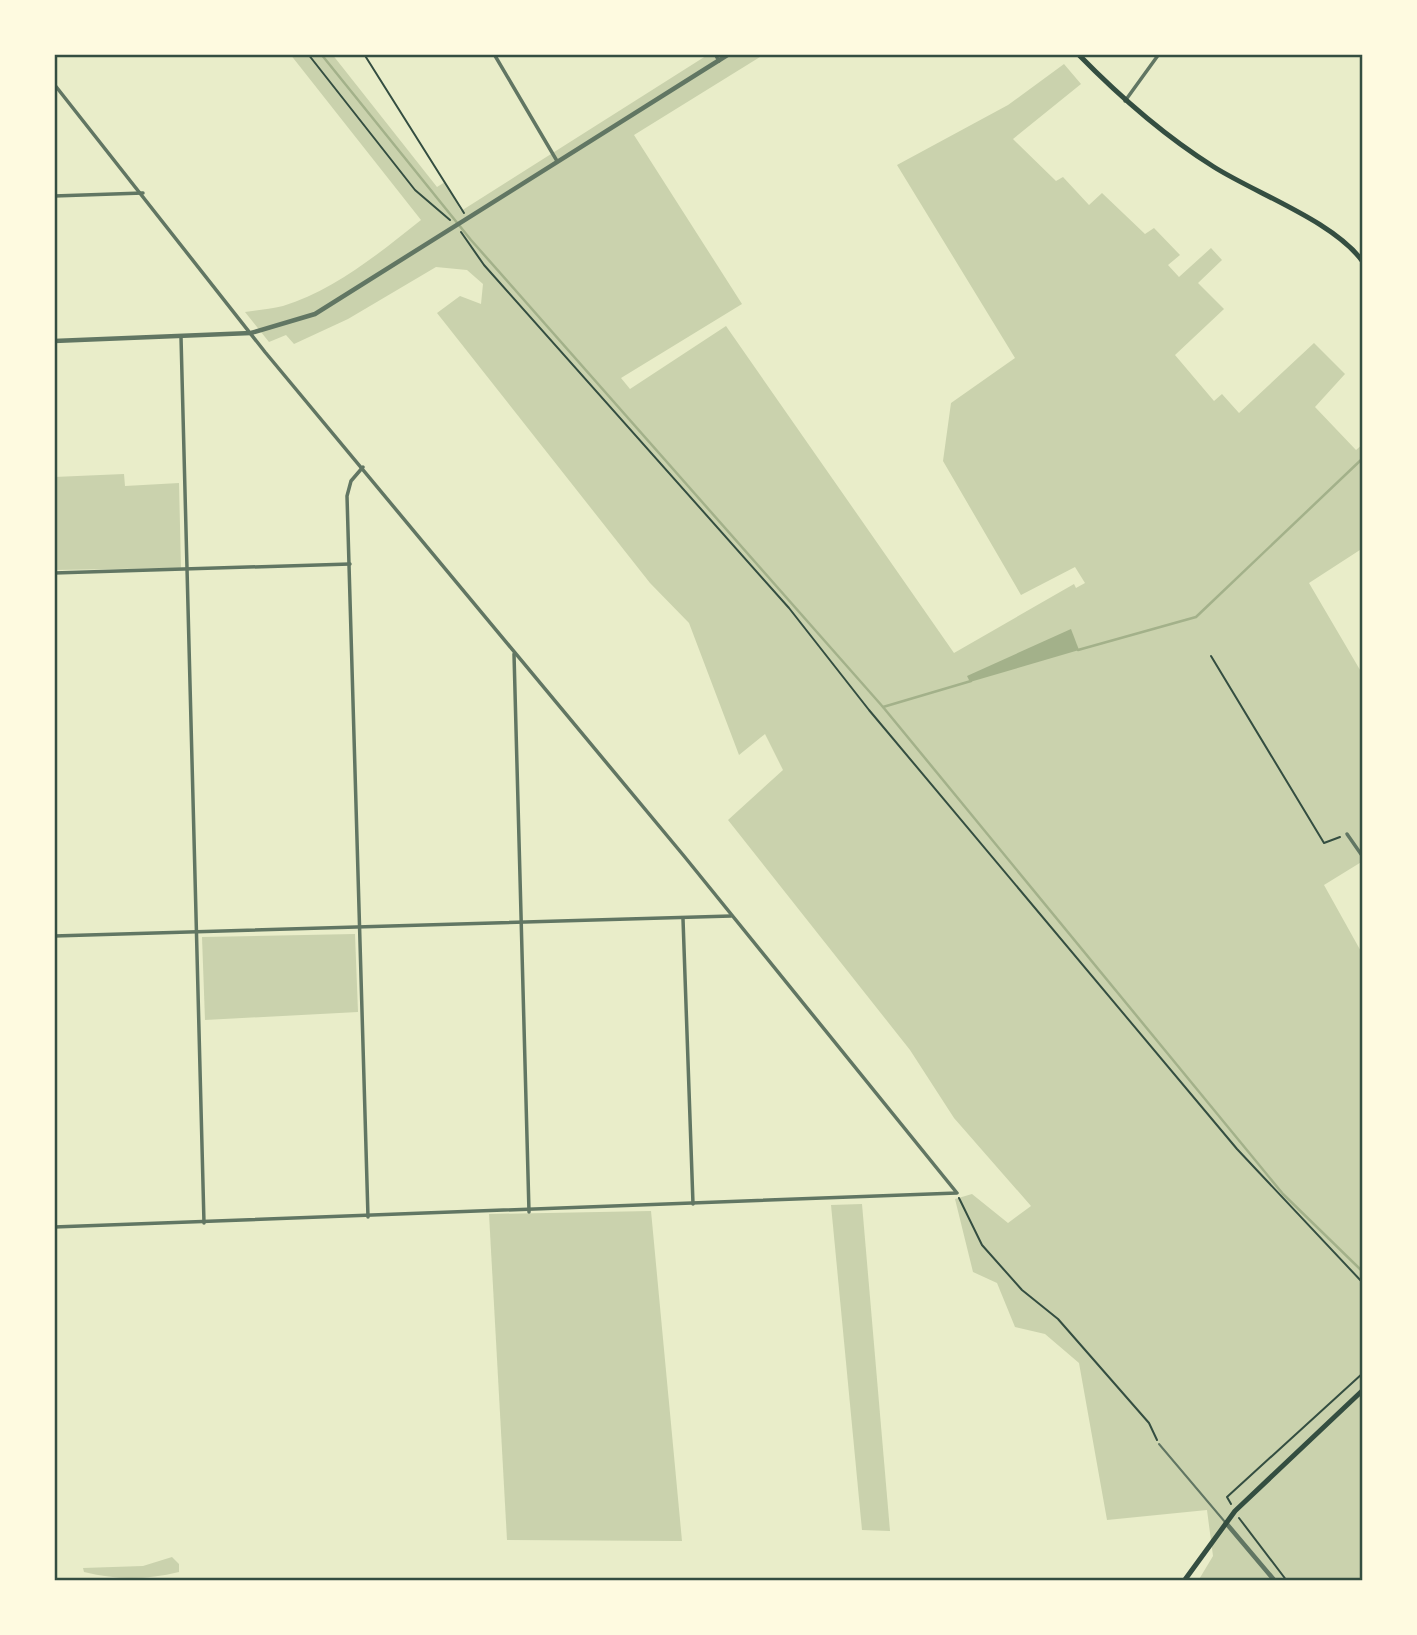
<svg xmlns="http://www.w3.org/2000/svg" width="1417" height="1635" font-family="'Fira Sans Condensed',sans-serif">
	<style>
		.green { fill: #cad2ad }
		.water { fill: #a3b18a }
		.lines { fill: none; stroke-linecap: round; stroke-linejoin: round }
		.stream { stroke: #a3b18a; stroke-width: 2.5 }
		.path { stroke: #344e41; stroke-width: 2 }
		.service { stroke: #617663; stroke-width: 2 }
		.minor { stroke: #617663; stroke-width: 3.5 }
		.tertiary { stroke: #617663; stroke-width: 4.5 }
		.secondary { stroke: #344e41; stroke-width: 5 }
		.neatline { fill: none; stroke: #344e41; stroke-width: 2.5 }
	</style>
	<rect width="100%" height="100%" fill="#e9edc9"/>
	<g class="green">
		<path d="M290,54H332L437,187L445,182L461,211L709,54H765L634,135L742,304L621,378L630,389L726,326L954,653L1074,584L1076,588L1085,583L1075,567L1021,595L943,461L951,403L1015,358L897,165L1008,105L1064,64L1081,84L1013,139L1056,181L1063,177L1089,205L1102,193L1145,234L1154,228L1180,255L1168,265L1179,277L1211,248L1222,260L1198,283L1224,309L1175,355L1214,401L1222,394L1239,413L1314,343L1345,374L1315,407L1356,450L1363,444V548L1309,583L1363,675V861L1324,885L1363,955V1581H1198L1213,1556L1207,1510L1107,1520L1079,1363L1045,1334L1015,1327L997,1283L973,1272L955,1199L972,1194L1008,1223L1031,1206L954,1118L910,1050L728,820L783,770L765,734L739,755L689,623L650,583L437,313L460,296L481,304L483,284L467,270L436,267L348,319L294,344L286,335L269,342L245,312C257,310 271,309 283,306C333,291 381,252 421,220Z"/>
		<path d="M124,474L125,486L179,483L181,568L54,570V477Z"/>
		<path d="M355,934L358,1012L205,1020L202,937Z"/>
		<path d="M862,1204L890,1531L862,1530L831,1205Z"/>
		<path d="M651,1211L682,1541L507,1540L489,1214Z"/>
		<path d="M172,1557L179,1564V1572C145,1580 118,1580 84,1572L83,1568L143,1566Z"/>
	</g>
	<path class="water" d="M1071,629L1079,650L970,682L967,676Z"/>
	<g class="lines">
		<g class="stream">
			<path d="M321,54L471,240L883,707L1283,1194L1363,1272"/>
			<path d="M1078,650L1196,617L1363,458"/>
			<path d="M883,707L971,681"/>
		</g>
		<g class="path">
			<path d="M308,54L415,190L450,220"/>
			<path d="M364,54L464,213"/>
			<path d="M461,232L484,265L789,608L869,710L1237,1149L1363,1283"/>
			<path d="M1211,656L1324,843L1340,837"/>
			<path d="M959,1198L982,1245L1022,1290L1058,1319L1149,1423L1157,1440"/>
			<path d="M1231,1504L1227,1497L1363,1373"/>
			<path d="M1239,1518L1287,1581"/>
		</g>
		<path class="service" d="M1159,1444L1225,1522"/>
		<g class="minor">
			<path d="M494,54L557,161"/>
			<path d="M715,54L719,61"/>
			<path d="M54,84L265,352L684,856L957,1193L54,1227"/>
			<path d="M1125,101L1159,54"/>
			<path d="M54,196L143,193"/>
			<path d="M181,337L204,1223"/>
			<path d="M363,467L351,481L347,496L368,1217"/>
			<path d="M54,573L350,564"/>
			<path d="M514,654L529,1212"/>
			<path d="M1347,834L1363,857"/>
			<path d="M683,919L693,1204"/>
			<path d="M54,936L731,916"/>
		</g>
		<g class="tertiary">
			<path d="M54,341L251,333L315,314L729,54"/>
			<path d="M1226,1523L1275,1581"/>
		</g>
		<g class="secondary">
			<path d="M1078,54C1120,97 1163,135 1214,167C1257,194 1335,222 1363,262"/>
			<path d="M1184,1581L1235,1511L1363,1390"/>
		</g>
	</g>
	<rect width="1417" height="1635" fill="none" stroke="#fefae0" stroke-width="112"/>
	<rect x="56" y="56" width="1305" height="1523" class="neatline"/>
</svg>
